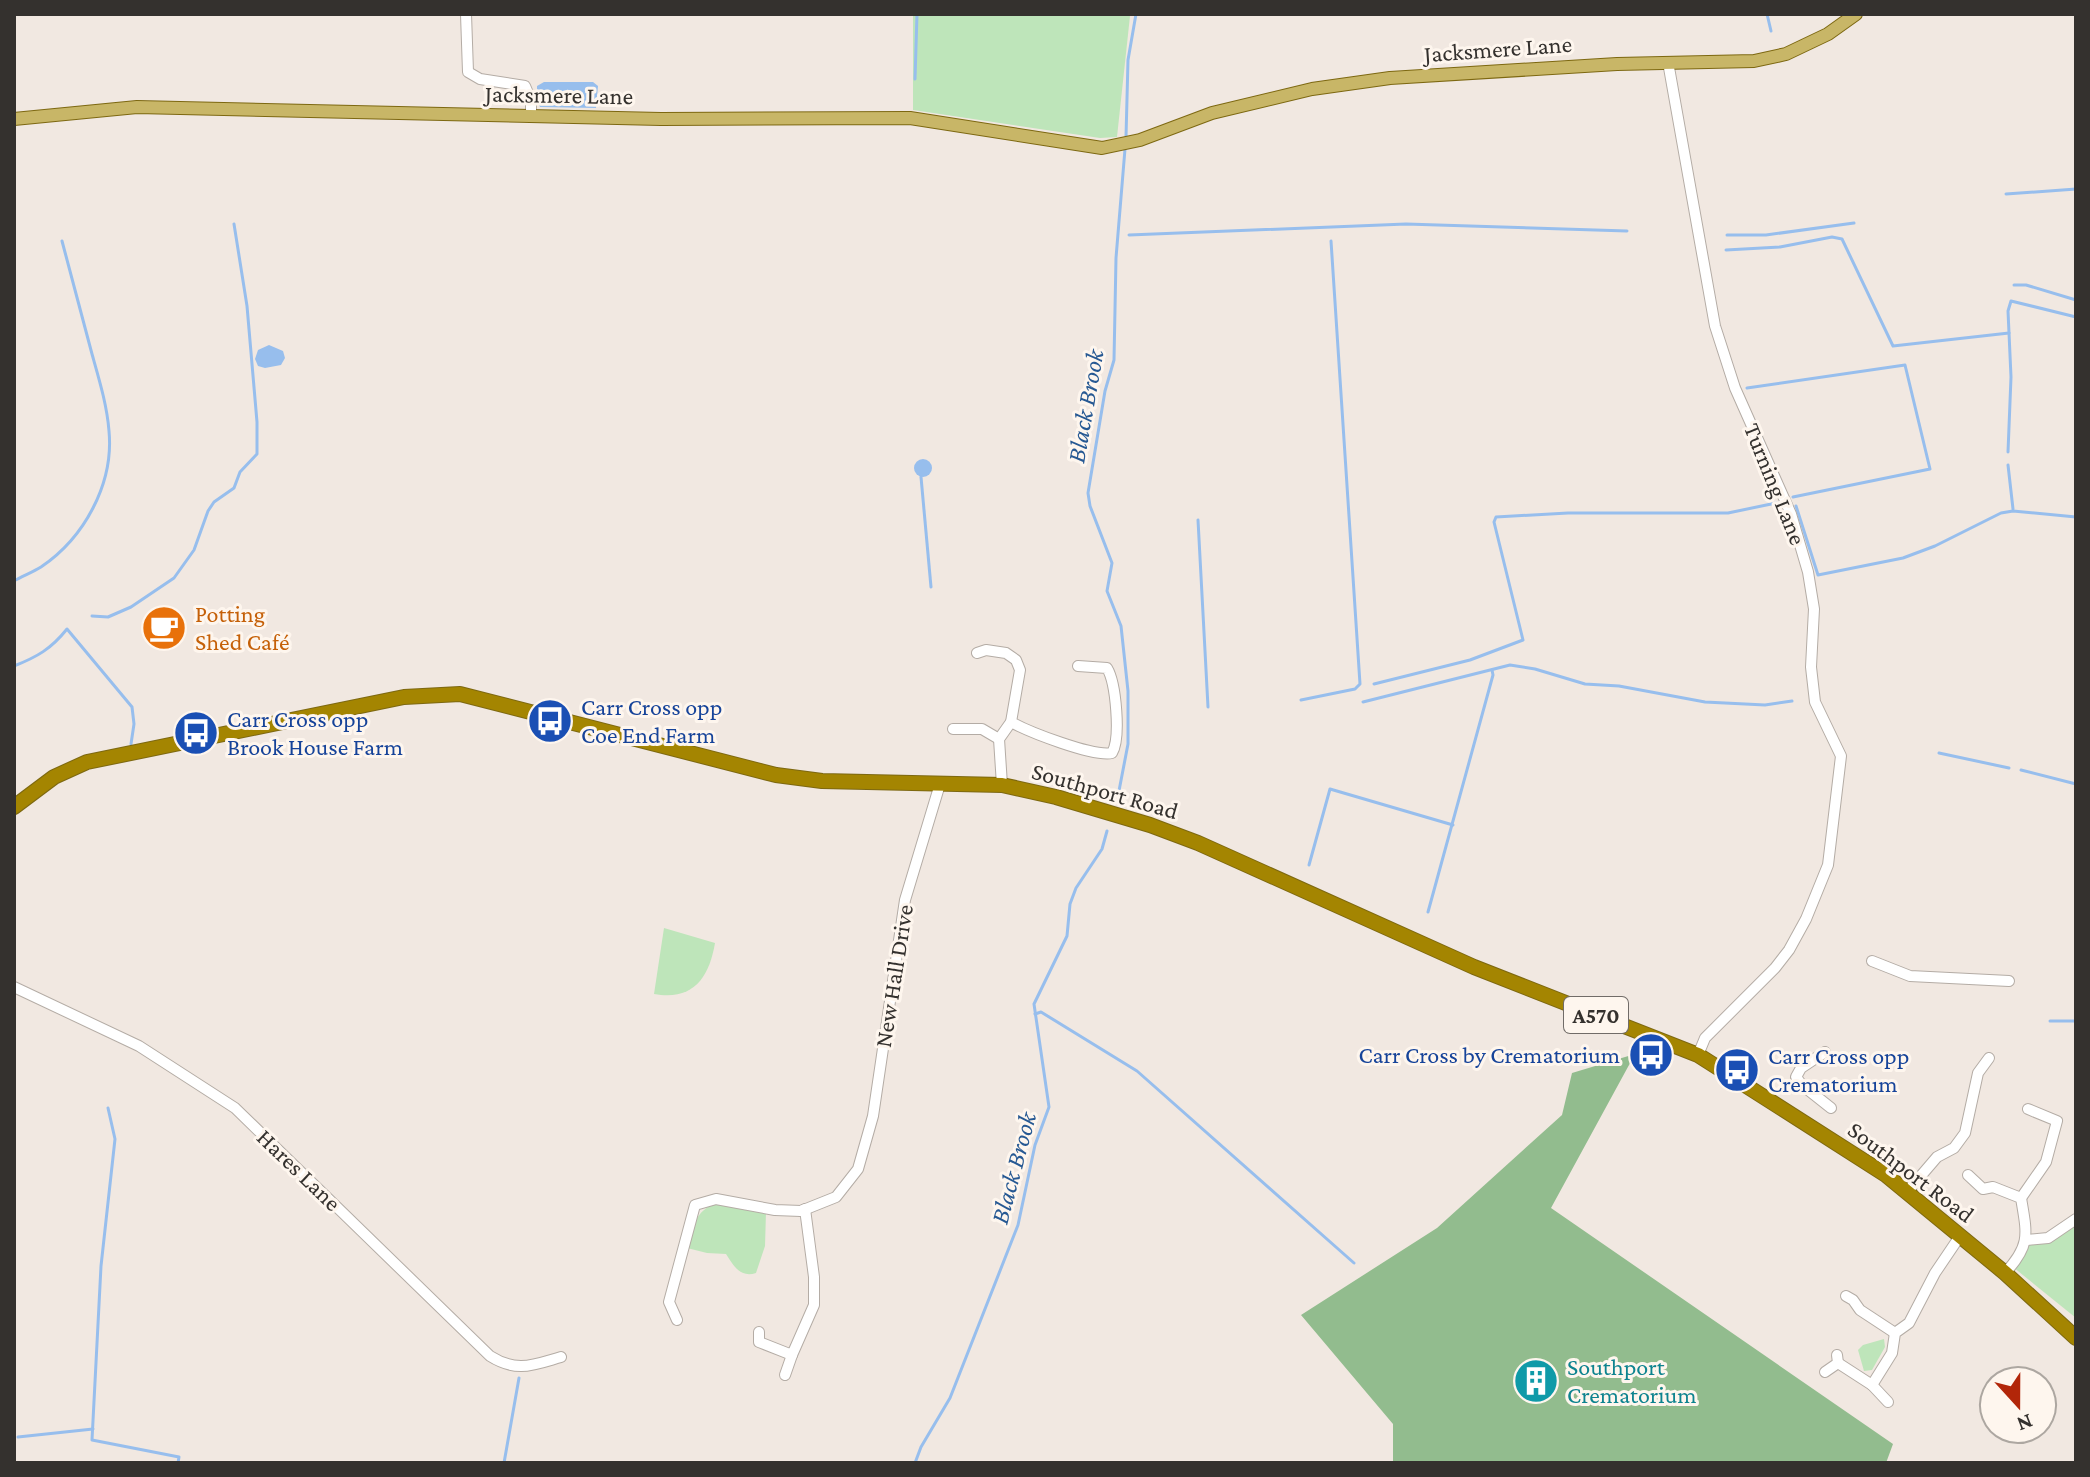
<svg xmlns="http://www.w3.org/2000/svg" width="2090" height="1477" font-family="'Crimson Pro',serif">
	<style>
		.green { fill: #bee5ba }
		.forest { fill: #92bc8e }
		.water { fill: #97beed }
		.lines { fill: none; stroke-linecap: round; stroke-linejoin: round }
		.stream { stroke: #97beed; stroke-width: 3 }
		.minor-casing { stroke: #b4aca5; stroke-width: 12 }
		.major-casing { stroke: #7d6811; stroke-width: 14 }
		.highway-casing { stroke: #7d6811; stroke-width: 16 }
		.minor { stroke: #fff; stroke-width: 10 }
		.major { stroke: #c8b667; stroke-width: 12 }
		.highway { stroke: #a48501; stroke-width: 14 }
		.labels { text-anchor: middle; stroke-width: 6; stroke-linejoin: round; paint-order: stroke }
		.shield { fill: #fef6ee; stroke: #716c68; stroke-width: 2 }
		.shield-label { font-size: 22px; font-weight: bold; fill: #34312e }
		.street-label { font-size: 24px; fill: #34312e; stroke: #fef6ee }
		.food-label { font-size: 24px; fill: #c56008; stroke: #fef6ee; text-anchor: start }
		.transit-label { font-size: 24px; fill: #164399; stroke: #fef6ee; text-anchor: start }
		.culture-label { font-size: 24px; fill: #0d838f; stroke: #fef6ee; text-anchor: start }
		.water-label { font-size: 26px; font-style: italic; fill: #275993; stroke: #fef6ee }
	</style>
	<rect width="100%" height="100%" fill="#f1e8e1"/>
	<g class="green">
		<path d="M913,14H1128L1130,16L1117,137L1100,138L913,110Z"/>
		<path d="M664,928L715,943C709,978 693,1001 654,994Z"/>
		<path d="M717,1202L766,1212L765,1246L756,1273C740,1278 734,1266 726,1254L707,1253L687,1248C693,1227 694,1212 717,1202Z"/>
		<path d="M2076,1221V1318L2013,1267L2028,1241Z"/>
		<path d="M1884,1339L1885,1347L1872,1370L1864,1371L1858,1350L1863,1345Z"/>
	</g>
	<path class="forest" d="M1635,1054L1551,1208L1893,1444L1886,1463H1393V1424L1301,1315L1437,1228L1562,1115L1572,1073Z"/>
	<g class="water">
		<path d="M544,82H593L598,86L596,108L540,107L537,100V86Z"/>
		<path d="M269,345L283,351L285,358L281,365L265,368L258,366L255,359L258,350Z"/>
		<circle cx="923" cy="468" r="9"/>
	</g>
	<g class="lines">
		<g class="stream">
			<path d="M1767,14L1771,31"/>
			<path d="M915,79L917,14"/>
			<path d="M1126,137L1128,60L1136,14"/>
			<path d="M2006,194L2076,189"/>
			<path d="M1129,235L1406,224L1627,231"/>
			<path d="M1727,235H1766L1854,223"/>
			<path d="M1726,250L1780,247L1832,237L1842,239L1893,346L2009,333"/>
			<path d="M2014,285H2026L2076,300"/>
			<path d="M1747,388L1905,365L1930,469L1793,497"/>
			<path d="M2008,452L2011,377L2008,311L2011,301L2076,317"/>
			<path d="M2008,465L2013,509"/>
			<path d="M921,477L931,587"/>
			<path d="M1796,506L1818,575L1903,558L1935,546L2001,513L2013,511L2076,517"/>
			<path d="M1198,520L1208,707"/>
			<path d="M14,581C23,576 33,572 41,567C84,538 114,484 109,431C107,405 99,379 92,354C82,316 72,279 62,241"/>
			<path d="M92,616L108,617L131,607L174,578L194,550L208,511L214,502L234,488L240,472L257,454V422L247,306L234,224"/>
			<path d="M14,666C37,657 51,649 67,629L132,707L134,724L131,744"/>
			<path d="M1374,684L1470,660L1523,640L1494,522L1496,517L1568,513H1728L1776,503"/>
			<path d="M1301,700L1355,689L1360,684L1331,241"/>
			<path d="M1363,702L1510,665L1535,669L1585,684L1619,686L1705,702L1765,705L1792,701"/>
			<path d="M1939,753L2009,768"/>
			<path d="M2021,770L2076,784"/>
			<path d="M1118,796L1128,744V691L1121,626L1107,591L1112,563L1090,506L1088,493L1105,391L1114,360L1116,258L1125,149"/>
			<path d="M1309,865L1330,789L1453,825"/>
			<path d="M1428,912L1493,675L1492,670"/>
			<path d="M1035,1014L1041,1012L1137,1071L1354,1263"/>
			<path d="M2050,1021H2076"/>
			<path d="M108,1108L115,1139L101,1266L92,1440L179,1457L178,1463"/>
			<path d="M18,1437L93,1429"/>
			<path d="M504,1463L519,1378"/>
			<path d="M915,1463L921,1447L950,1398L1018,1225L1035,1145L1049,1107L1034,1004L1067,936L1070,904L1076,888L1102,849L1107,831"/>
		</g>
		<g class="minor-casing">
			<g id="minor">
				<path d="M466,14L468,72L480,79L525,86L531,100V116"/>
				<path d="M1668,62L1715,326L1735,388L1791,514L1808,572L1814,609L1811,667L1815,702L1841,756L1828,865L1806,919L1789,950L1775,968L1705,1038L1698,1055"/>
				<path d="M977,653L986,650L1006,653L1016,660L1020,670L1011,722L999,739L1002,785"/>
				<path d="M1011,722C1029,732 1093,757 1112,753C1121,738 1116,683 1107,668L1078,666"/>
				<path d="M953,729H982L999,739"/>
				<path d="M1872,961L1910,976L2009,981"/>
				<path d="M14,987L139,1046L235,1108L490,1356C517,1373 533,1365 561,1357"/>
				<path d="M1825,1052L1801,1068L1796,1077L1802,1085L1831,1108"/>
				<path d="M1968,1175L1983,1189L1993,1187L2021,1198C2027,1234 2031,1245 2005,1273"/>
				<path d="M1907,1192L1937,1157L1954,1148L1965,1133L1978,1073L1989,1058"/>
				<path d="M2021,1198L2046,1162L2057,1121L2028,1109"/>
				<path d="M2027,1240L2048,1238L2076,1219"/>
				<path d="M1846,1296L1853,1300L1860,1310L1895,1333"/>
				<path d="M677,1320L669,1302L695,1205L716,1199L775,1210L801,1211L836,1197L858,1169L873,1116L905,900L940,784"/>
				<path d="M759,1332V1342L792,1355L814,1305V1277L805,1209L801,1211"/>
				<path d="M1838,1363L1872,1385L1892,1353L1895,1333L1909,1323L1935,1273L1960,1236"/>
				<path d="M1825,1372L1838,1363L1837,1355"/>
				<path d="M785,1375L792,1355"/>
				<path d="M1872,1385L1888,1402"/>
			</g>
		</g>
		<g class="major-casing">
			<path id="major" d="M14,119L137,107L661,119L910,118L1102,148L1140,140L1212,113L1312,89L1390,78L1617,64L1754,61L1786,54L1828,34L1856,14"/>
		</g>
		<g class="highway-casing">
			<path id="highway" d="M14,807L54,777L87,762L404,697L460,694L776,775L822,781L1002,785L1056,797L1150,825L1198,843L1474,967L1698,1055L1886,1175L2005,1273L2076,1338"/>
		</g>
		<use href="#minor" class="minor"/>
		<use href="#major" class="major"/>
		<use href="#highway" class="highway"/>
	</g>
	<defs>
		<g id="cafe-disc" transform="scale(2.3)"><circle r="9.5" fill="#e8710a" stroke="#fef6ee"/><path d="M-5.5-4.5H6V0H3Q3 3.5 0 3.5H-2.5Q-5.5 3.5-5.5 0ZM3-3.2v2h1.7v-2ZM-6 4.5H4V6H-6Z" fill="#fff"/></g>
		<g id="bus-disc" transform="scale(2.3)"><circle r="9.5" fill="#1a4fb4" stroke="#fef6ee"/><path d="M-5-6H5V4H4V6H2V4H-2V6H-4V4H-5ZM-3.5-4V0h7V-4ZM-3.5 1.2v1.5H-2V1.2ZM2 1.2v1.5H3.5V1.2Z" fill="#fff"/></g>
		<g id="building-disc" transform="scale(2.3)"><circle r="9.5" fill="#0f9aa8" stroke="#fef6ee"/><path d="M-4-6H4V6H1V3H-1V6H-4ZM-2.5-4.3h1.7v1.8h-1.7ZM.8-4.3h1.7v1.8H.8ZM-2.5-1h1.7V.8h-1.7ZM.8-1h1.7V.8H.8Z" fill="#fff"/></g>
	</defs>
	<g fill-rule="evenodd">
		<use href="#cafe-disc" x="164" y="628"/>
		<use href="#bus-disc" x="550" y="721"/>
		<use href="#bus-disc" x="196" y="733"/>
		<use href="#bus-disc" x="1651" y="1055"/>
		<use href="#bus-disc" x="1737" y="1070"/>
		<use href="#building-disc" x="1536" y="1381"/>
	</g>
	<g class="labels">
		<rect class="shield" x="1564" y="997" width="64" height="36" rx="6"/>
		<g class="shield-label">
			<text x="1596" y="1023">A570</text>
		</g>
		<g class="street-label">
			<text transform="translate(1498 49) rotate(-4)" y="8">Jacksmere Lane</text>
			<text transform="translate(559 95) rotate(1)" y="8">Jacksmere Lane</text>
			<text transform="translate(1775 484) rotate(68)" y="8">Turning Lane</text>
			<text transform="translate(1105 791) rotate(16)" y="8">Southport Road</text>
			<text transform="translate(894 976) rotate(-81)" y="8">New Hall Drive</text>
			<text transform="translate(299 1170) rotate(44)" y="8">Hares Lane</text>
			<text transform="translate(1911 1172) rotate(37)" y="8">Southport Road</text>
		</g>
		<g class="food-label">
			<text x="195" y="622">Potting<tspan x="195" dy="28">Shed Café</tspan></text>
		</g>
		<g class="transit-label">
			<text x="581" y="715">Carr Cross opp<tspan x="581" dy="28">Coe End Farm</tspan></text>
			<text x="227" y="727">Carr Cross opp<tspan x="227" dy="28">Brook House Farm</tspan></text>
			<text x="1620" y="1063" text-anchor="end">Carr Cross by Crematorium</text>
			<text x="1768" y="1064">Carr Cross opp<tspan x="1768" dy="28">Crematorium</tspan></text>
		</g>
		<g class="culture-label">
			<text x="1567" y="1375">Southport<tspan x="1567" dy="28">Crematorium</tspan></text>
		</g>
		<g class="water-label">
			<text transform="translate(1085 406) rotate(-80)" y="9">Black Brook</text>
			<text transform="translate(1013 1168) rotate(-75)" y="9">Black Brook</text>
		</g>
	</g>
	<rect width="2090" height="1477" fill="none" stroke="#34312e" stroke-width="32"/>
	<g transform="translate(2018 1405) rotate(159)"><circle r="38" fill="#fef6ee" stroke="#ada7a1" stroke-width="2"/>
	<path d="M0-6L14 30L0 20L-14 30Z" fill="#b22609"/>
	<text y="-12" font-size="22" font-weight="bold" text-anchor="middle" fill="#34312e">N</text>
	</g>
</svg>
